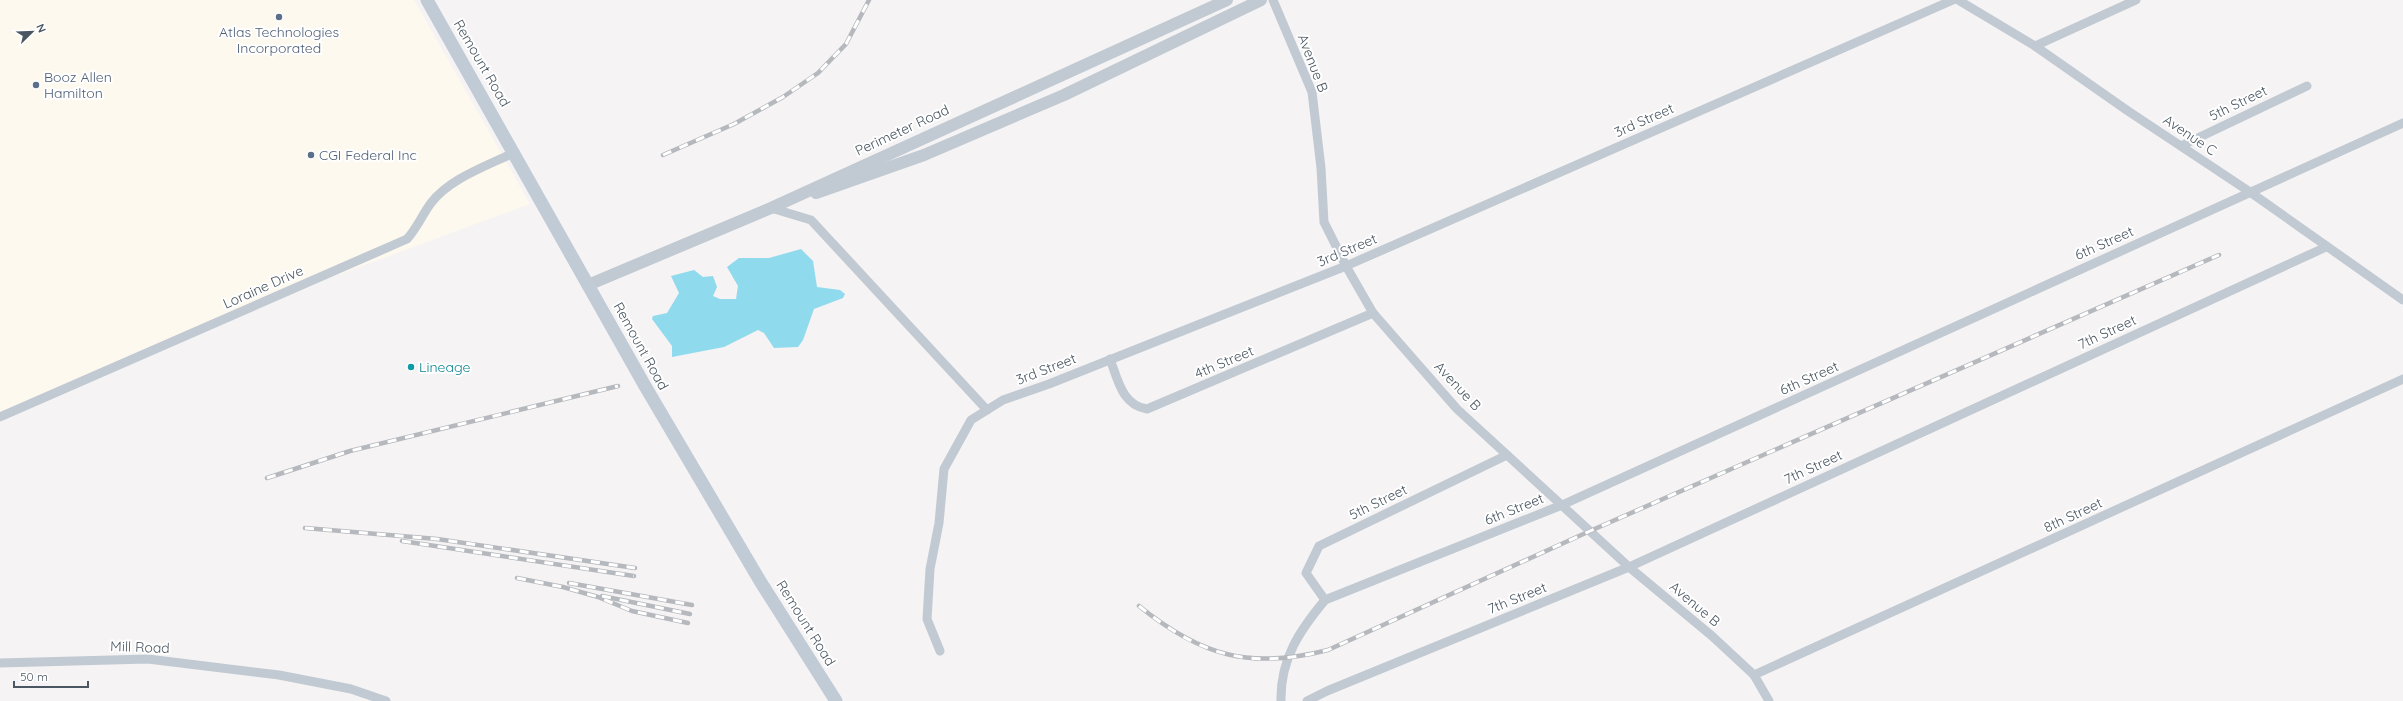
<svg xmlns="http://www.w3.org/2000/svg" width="2403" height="701" font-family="Quicksand,sans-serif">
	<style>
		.commercial { fill: #fdf9ef }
		.water { fill: #90daee }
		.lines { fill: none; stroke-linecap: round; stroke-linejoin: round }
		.minor { stroke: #c1cad2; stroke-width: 9 }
		.tertiary { stroke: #c1cad2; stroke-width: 12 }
		.secondary { stroke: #c1cbd6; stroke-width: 13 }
		.rail-casing { stroke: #b5b8bd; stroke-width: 4.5 }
		.rail { stroke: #fff; stroke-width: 3; stroke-dasharray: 9; stroke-linecap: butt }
		.service-dot { fill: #5c6f8a; stroke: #fff; stroke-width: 1.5 }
		.culture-dot { fill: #0f9aa8; stroke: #fff; stroke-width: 1.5 }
		.labels { text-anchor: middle; stroke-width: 4; stroke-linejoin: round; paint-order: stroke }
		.service-label { font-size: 14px; fill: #4e5e75; stroke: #fff; text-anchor: start }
		.street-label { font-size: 14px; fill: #4a5661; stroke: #fff }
		.culture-label { font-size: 14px; fill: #0d838f; stroke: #fff; text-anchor: start }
	</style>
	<rect width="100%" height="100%" fill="#f5f3f3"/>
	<path class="commercial" d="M0,0H414L530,204L256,305L0,417Z"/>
	<path class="water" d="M801,249L813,261L817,287L840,290L845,294L843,298L814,309L803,340L798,347L774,348L764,333L758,330L724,347L672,357V346L652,319L653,316L667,313L679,293L671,276L694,270L703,277L713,276L717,287L713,296L720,299H736L738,286L727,267L739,258H769Z"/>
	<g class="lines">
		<g class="minor">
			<path d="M1273,0L1312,92L1321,168L1324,222L1346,266L1373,313L1457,409L1629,567L1712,636L1754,675L1769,701"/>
			<path d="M1958,0L2035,46L2128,111L2250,192L2403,300"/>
			<path d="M2035,46L2136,0"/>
			<path d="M2181,146L2307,86"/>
			<path d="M771,208L811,220L987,410"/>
			<path d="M1110,359C1118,380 1122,405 1147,409L1373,313"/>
			<path d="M0,417L407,239C417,228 422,215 431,203C450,178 487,166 515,152"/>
			<path d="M1325,600L1306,573L1319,546L1507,455"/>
			<path d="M940,651L927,619L930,569L939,523L944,469L971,420L1003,400L1049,384L1346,266L1953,0"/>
			<path d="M0,663L148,659L279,675L351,689L386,701"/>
			<path d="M1754,675L2403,379"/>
			<path d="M1281,701C1280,659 1300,630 1325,600L1562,505L2403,123"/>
			<path d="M1307,701L1327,691L1629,567L2326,247"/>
		</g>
		<g class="tertiary">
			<path d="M816,193L924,155L1064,95L1261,0"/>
			<path d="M588,285L771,208L1227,0"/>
		</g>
		<path class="secondary" d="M427,0L645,386L760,581L836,701"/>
		<g class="rail-casing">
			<g id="rail">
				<path d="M663,155L734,124L783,97L818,73L846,44L869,0"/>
				<path d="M267,478L350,451L618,386"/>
				<path d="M305,528L437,539L635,568"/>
				<path d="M402,541L634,576"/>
				<path d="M517,578L563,587L598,597L632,611L688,623"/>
				<path d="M569,583L692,605"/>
				<path d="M602,596L690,614"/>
				<path d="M1139,606C1201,656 1250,670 1328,650L1590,531L2219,255"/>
			</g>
		</g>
		<use href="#rail" class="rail"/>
	</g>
	<g class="service-dot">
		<circle cx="279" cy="17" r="4"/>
		<circle cx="36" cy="85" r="4"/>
		<circle cx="311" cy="155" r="4"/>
	</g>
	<circle class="culture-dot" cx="411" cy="367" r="4"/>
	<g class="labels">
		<g class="service-label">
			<text x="279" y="37" text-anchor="middle">Atlas Technologies<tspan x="279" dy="16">Incorporated</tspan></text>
			<text x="44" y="82">Booz Allen<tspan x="44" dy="16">Hamilton</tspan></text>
			<text x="319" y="160">CGI Federal Inc</text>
		</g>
		<g class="street-label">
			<text transform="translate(482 63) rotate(60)" y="5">Remount Road</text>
			<text transform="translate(1313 63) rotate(69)" y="5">Avenue B</text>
			<text transform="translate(2238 103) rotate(-26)" y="5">5th Street</text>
			<text transform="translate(1644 120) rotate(-24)" y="5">3rd Street</text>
			<text transform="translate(902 130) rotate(-25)" y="5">Perimeter Road</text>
			<text transform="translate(2190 135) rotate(34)" y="5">Avenue C</text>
			<text transform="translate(2104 243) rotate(-24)" y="5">6th Street</text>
			<text transform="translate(1347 250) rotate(-23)" y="5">3rd Street</text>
			<text transform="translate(263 287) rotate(-24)" y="5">Loraine Drive</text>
			<text transform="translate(2107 332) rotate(-25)" y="5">7th Street</text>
			<text transform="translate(641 346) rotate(61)" y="5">Remount Road</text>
			<text transform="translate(1224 362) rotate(-23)" y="5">4th Street</text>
			<text transform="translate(1046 369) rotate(-21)" y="5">3rd Street</text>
			<text transform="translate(1809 378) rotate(-24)" y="5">6th Street</text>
			<text transform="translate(1458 386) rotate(47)" y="5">Avenue B</text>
			<text transform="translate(1813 467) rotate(-25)" y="5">7th Street</text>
			<text transform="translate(1378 502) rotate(-26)" y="5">5th Street</text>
			<text transform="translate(1514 509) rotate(-22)" y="5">6th Street</text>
			<text transform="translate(2073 515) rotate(-25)" y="5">8th Street</text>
			<text transform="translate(1517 598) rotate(-22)" y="5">7th Street</text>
			<text transform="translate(1695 604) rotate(40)" y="5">Avenue B</text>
			<text transform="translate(806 623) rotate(58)" y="5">Remount Road</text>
			<text transform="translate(140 647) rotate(2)" y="5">Mill Road</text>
		</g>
		<g class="culture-label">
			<text x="419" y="372">Lineage</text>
		</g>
	</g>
	<g transform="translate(32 32) rotate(67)" stroke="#ffffff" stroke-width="3" paint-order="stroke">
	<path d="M0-3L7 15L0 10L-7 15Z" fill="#4a5661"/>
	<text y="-6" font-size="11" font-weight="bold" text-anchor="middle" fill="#4a5661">N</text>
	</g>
	<path d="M14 681v6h74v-6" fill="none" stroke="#4a5661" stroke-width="2"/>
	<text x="20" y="681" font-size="12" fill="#4a5661" stroke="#ffffff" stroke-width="3" paint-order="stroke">50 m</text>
</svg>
